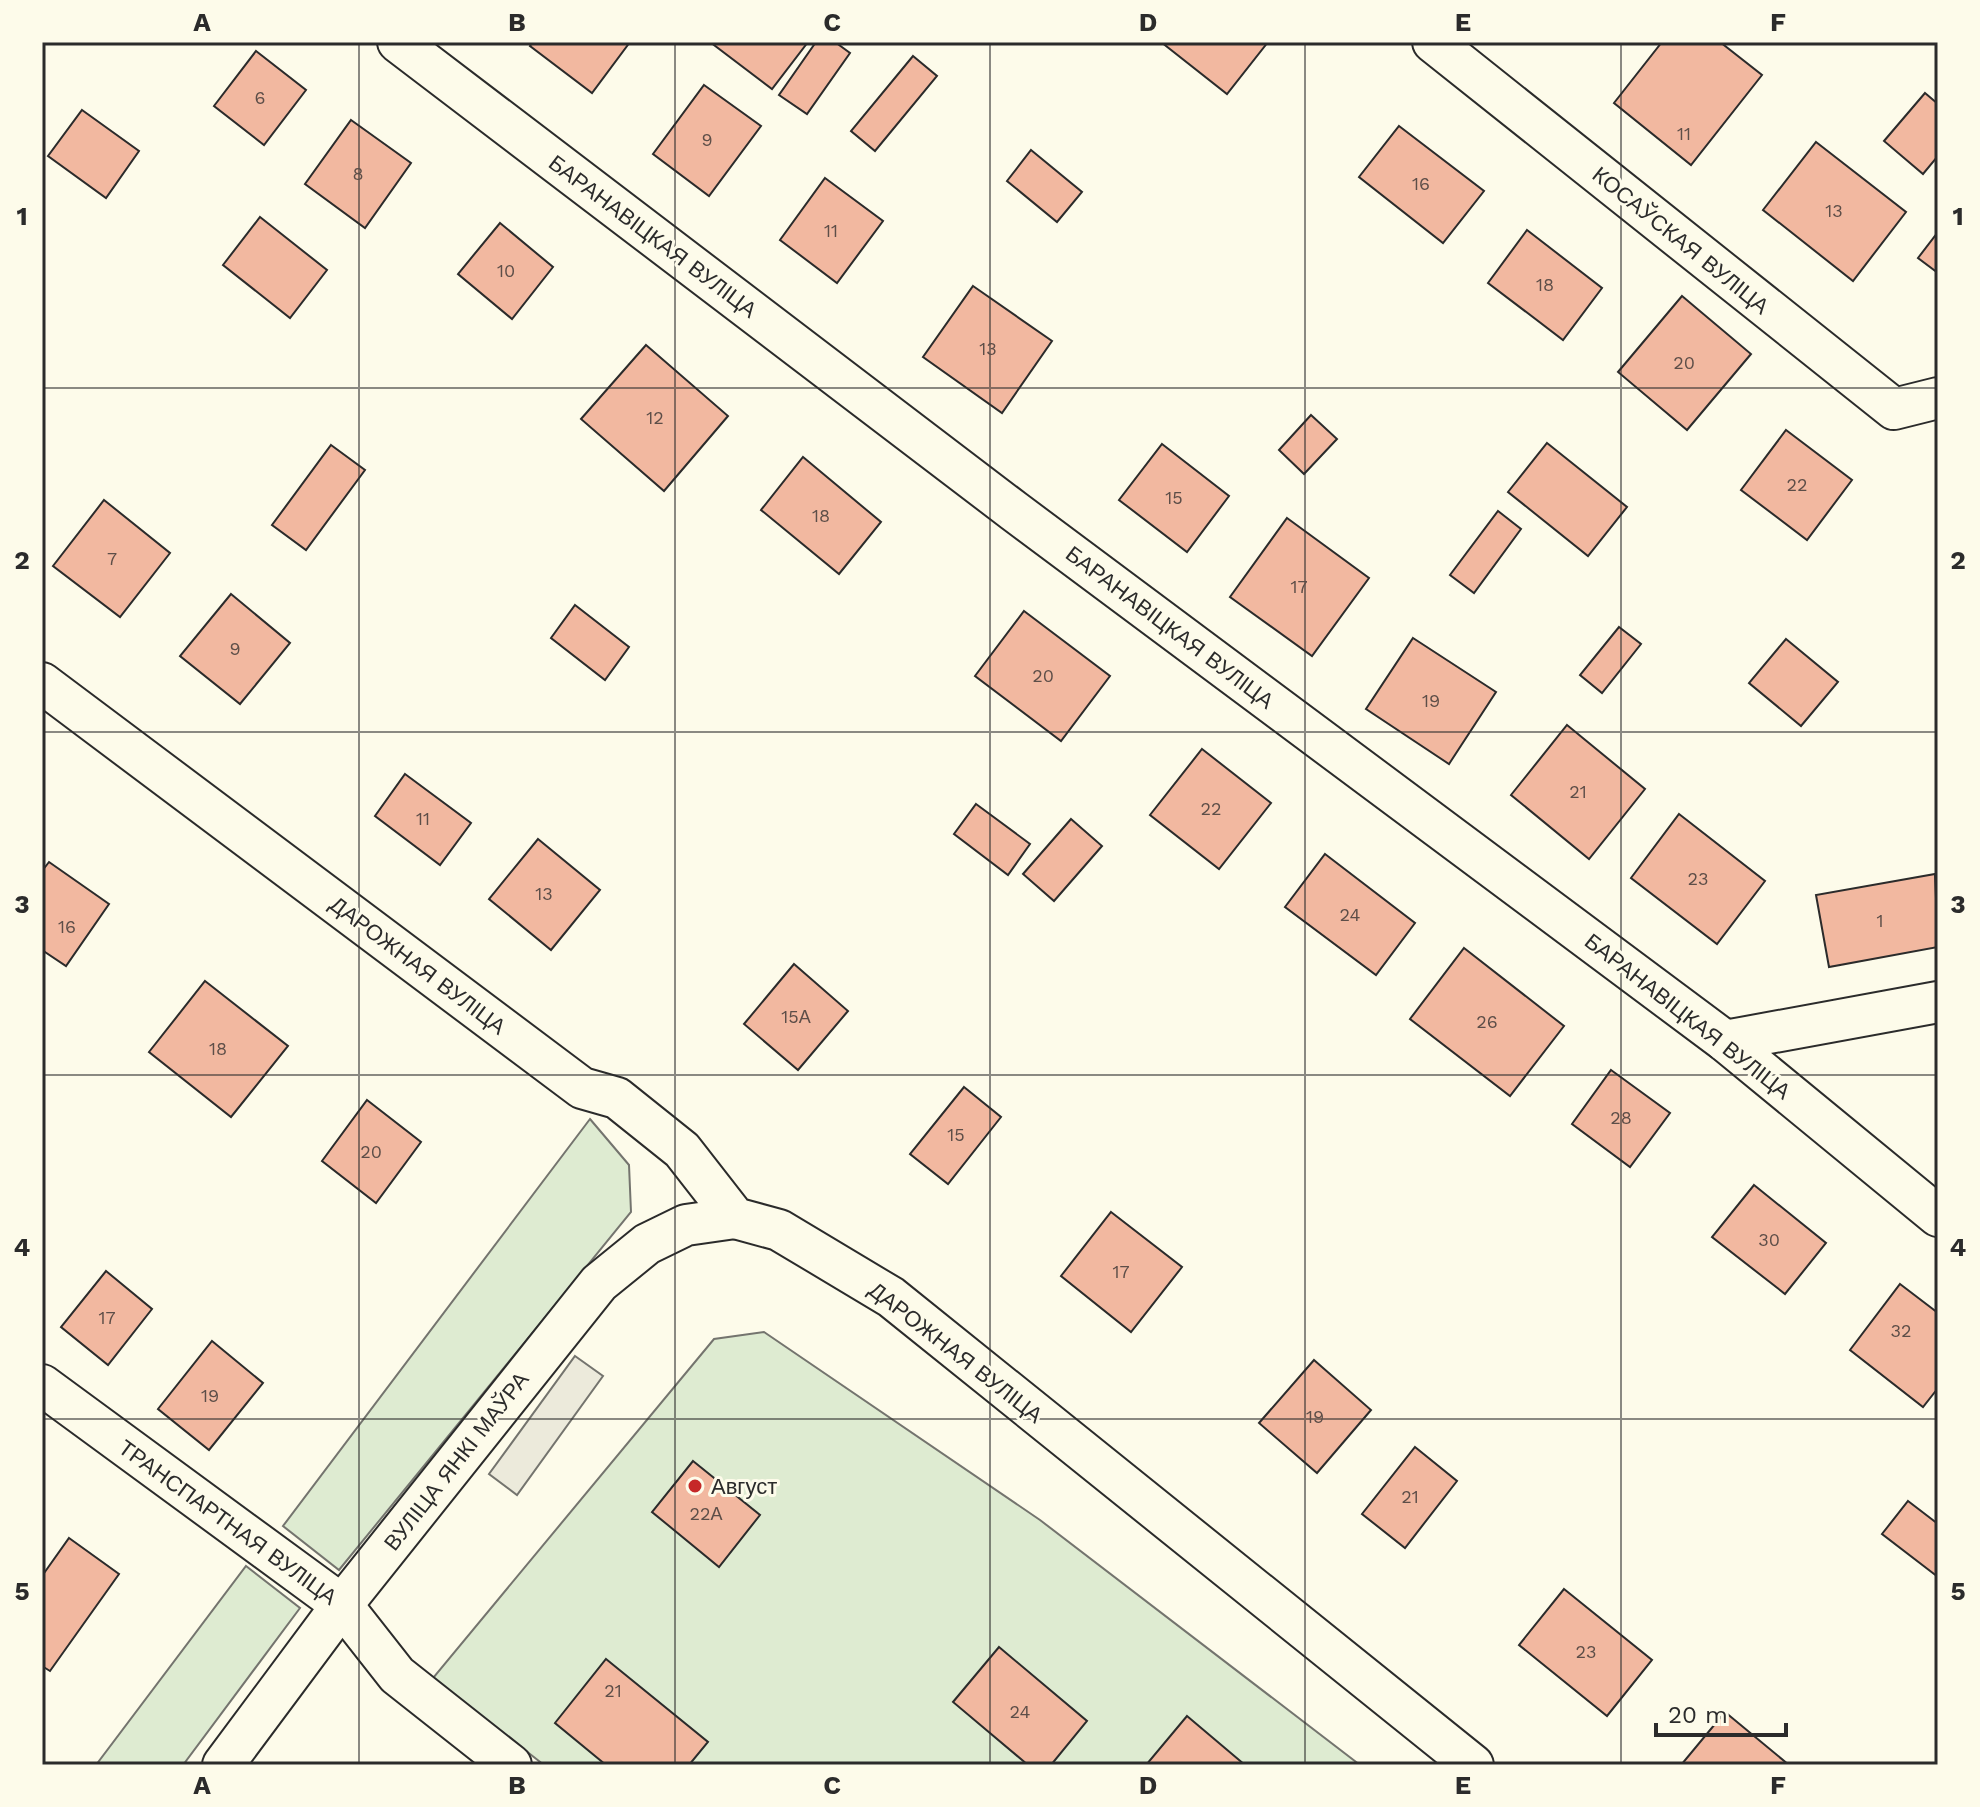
<svg xmlns="http://www.w3.org/2000/svg" width="1980" height="1807" font-family="'Work Sans',sans-serif">
	<style>
		.green { fill: #deebd1; stroke: #74746e; stroke-width: 2 }
		.parking { fill: #eceadb; stroke: #74746e; stroke-width: 2 }
		.building { fill: #f2b8a0; stroke: #2b2b2b; stroke-width: 2 }
		.lines { fill: none; stroke-linecap: round; stroke-linejoin: round }
		.minor-casing { stroke: #2b2b2b; stroke-width: 44 }
		.minor { stroke: #fdfbea; stroke-width: 40 }
		.grid { fill: none; stroke: #2b2b2b; stroke-width: 2; stroke-opacity: 0.55 }
		.poi-dot { fill: #c62828; stroke: #fdfbea; stroke-width: 3 }
		.labels { text-anchor: middle; stroke-width: 6; stroke-linejoin: round; paint-order: stroke }
		.number-label { font-size: 18px; fill: #5d4e48 }
		.street-label { font-size: 22px; fill: #2b2b2b; stroke: #fdfbea }
		.poi-label { font-size: 22px; fill: #2b2b2b; stroke: #fdfbea; text-anchor: start }
		.neatline { fill: none; stroke: #2b2b2b; stroke-width: 3 }
		.grid-label { font-size: 26px; text-anchor: middle; font-weight: bold; fill: #2b2b2b }
	</style>
	<rect width="100%" height="100%" fill="#fdfbea"/>
	<g class="green">
		<path d="M590,1119L629,1165L631,1212L339,1570L283,1526Z"/>
		<path d="M764,1332L1040,1520L1360,1765H544L433,1678L714,1339Z"/>
		<path d="M246,1566L300,1608L183,1765H96Z"/>
	</g>
	<path class="parking" d="M575,1356L603,1376L517,1495L489,1474Z"/>
	<g class="building">
		<path d="M533,42H630L592,93L530,46Z"/>
		<path d="M710,42H808L772,89Z"/>
		<path d="M816,42H835L850,53L807,114L779,95Z"/>
		<path d="M1161,42H1268L1227,94Z"/>
		<path d="M1662,42H1720L1762,75L1691,165L1614,103Z"/>
		<path d="M256,51L306,90L264,145L214,106Z"/>
		<path d="M913,56L937,76L875,151L851,131Z"/>
		<path d="M704,85L761,126L709,196L653,154Z"/>
		<path d="M1925,93L1938,104V156L1923,174L1884,141Z"/>
		<path d="M82,110L139,151L106,198L48,156Z"/>
		<path d="M351,120L411,163L365,228L305,184Z"/>
		<path d="M1399,126L1484,191L1443,243L1359,177Z"/>
		<path d="M1816,142L1906,212L1853,281L1763,210Z"/>
		<path d="M1031,150L1082,192L1057,222L1007,181Z"/>
		<path d="M825,178L883,221L837,283L780,240Z"/>
		<path d="M260,217L327,270L290,318L223,265Z"/>
		<path d="M500,223L553,267L512,319L458,274Z"/>
		<path d="M1527,230L1602,288L1563,340L1488,283Z"/>
		<path d="M1938,232V273L1918,258Z"/>
		<path d="M973,286L1052,341L1002,413L923,357Z"/>
		<path d="M1682,296L1751,354L1687,430L1618,372Z"/>
		<path d="M646,345L728,416L664,491L581,419Z"/>
		<path d="M1311,415L1337,439L1304,474L1279,450Z"/>
		<path d="M1786,430L1852,480L1807,540L1741,490Z"/>
		<path d="M1547,443L1627,507L1588,556L1508,492Z"/>
		<path d="M1162,444L1229,496L1187,552L1119,500Z"/>
		<path d="M331,445L365,470L306,550L272,525Z"/>
		<path d="M803,457L881,522L839,574L761,510Z"/>
		<path d="M104,500L170,553L120,617L53,566Z"/>
		<path d="M1498,511L1521,529L1474,593L1450,575Z"/>
		<path d="M1287,518L1369,578L1312,656L1230,597Z"/>
		<path d="M231,594L290,643L240,704L180,656Z"/>
		<path d="M575,605L629,647L605,680L551,638Z"/>
		<path d="M1024,611L1110,676L1061,741L975,676Z"/>
		<path d="M1619,627L1641,644L1602,693L1580,675Z"/>
		<path d="M1413,638L1496,692L1449,764L1366,709Z"/>
		<path d="M1786,639L1838,682L1801,726L1749,683Z"/>
		<path d="M1567,725L1645,789L1589,859L1511,795Z"/>
		<path d="M1202,749L1271,803L1219,869L1150,815Z"/>
		<path d="M405,774L471,823L440,865L375,816Z"/>
		<path d="M976,804L1030,844L1008,875L954,834Z"/>
		<path d="M1679,814L1765,881L1717,944L1631,878Z"/>
		<path d="M1071,819L1102,846L1054,901L1023,874Z"/>
		<path d="M538,839L600,890L551,950L489,899Z"/>
		<path d="M1325,854L1415,923L1376,975L1285,907Z"/>
		<path d="M49,862L109,904L66,966L42,950V871Z"/>
		<path d="M1935,874L1938,947L1829,967L1816,895Z"/>
		<path d="M1464,948L1564,1026L1510,1096L1410,1019Z"/>
		<path d="M794,964L848,1011L798,1070L744,1024Z"/>
		<path d="M205,981L288,1046L231,1117L149,1052Z"/>
		<path d="M1611,1070L1670,1113L1630,1167L1572,1124Z"/>
		<path d="M964,1087L1001,1117L948,1184L910,1154Z"/>
		<path d="M367,1100L421,1142L376,1203L322,1161Z"/>
		<path d="M1754,1185L1826,1243L1785,1294L1712,1237Z"/>
		<path d="M1111,1212L1182,1267L1131,1332L1061,1276Z"/>
		<path d="M106,1271L152,1309L108,1365L61,1327Z"/>
		<path d="M1900,1284L1938,1313V1388L1923,1407L1850,1350Z"/>
		<path d="M212,1341L263,1383L209,1450L158,1409Z"/>
		<path d="M1314,1360L1371,1410L1317,1473L1259,1423Z"/>
		<path d="M1415,1447L1457,1481L1405,1548L1362,1514Z"/>
		<path d="M693,1461L760,1515L719,1567L652,1512Z"/>
		<path d="M1908,1501L1938,1524V1577L1882,1534Z"/>
		<path d="M69,1538L119,1574L50,1671L42,1666V1576Z"/>
		<path d="M1564,1589L1652,1660L1607,1716L1519,1645Z"/>
		<path d="M999,1647L1087,1721L1051,1765H1028L953,1702Z"/>
		<path d="M606,1659L708,1742L689,1765H606L555,1723Z"/>
		<path d="M1725,1712L1789,1765H1681Z"/>
		<path d="M1187,1716L1245,1765H1146Z"/>
	</g>
	<g class="lines">
		<g class="minor-casing">
			<g id="minor">
				<path d="M398,42L1014,511L1725,1041L1938,1216"/>
				<path d="M1433,42L1894,409L1938,398"/>
				<path d="M42,683L582,1088L617,1098L682,1150L735,1218L779,1230L891,1297L1473,1765"/>
				<path d="M1725,1041L1938,1002"/>
				<path d="M42,1385L342,1605L397,1675L511,1765"/>
				<path d="M223,1765L342,1605L599,1283L647,1244L686,1225L735,1218"/>
			</g>
		</g>
		<use href="#minor" class="minor"/>
	</g>
	<path class="grid" d="M359,42V1765M675,42V1765M990,42V1765M1305,42V1765M1621,42V1765M42,388H1938M42,732H1938M42,1075H1938M42,1419H1938"/>
	<circle class="poi-dot" cx="695" cy="1486" r="8"/>
	<g class="labels">
		<g class="number-label">
			<text x="260" y="104">6</text>
			<text x="1684" y="140">11</text>
			<text x="707" y="146">9</text>
			<text x="358" y="180">8</text>
			<text x="1421" y="190">16</text>
			<text x="1834" y="217">13</text>
			<text x="831" y="237">11</text>
			<text x="506" y="277">10</text>
			<text x="1545" y="291">18</text>
			<text x="988" y="355">13</text>
			<text x="1684" y="369">20</text>
			<text x="655" y="424">12</text>
			<text x="1797" y="491">22</text>
			<text x="1174" y="504">15</text>
			<text x="821" y="522">18</text>
			<text x="112" y="565">7</text>
			<text x="1299" y="593">17</text>
			<text x="235" y="655">9</text>
			<text x="1043" y="682">20</text>
			<text x="1431" y="707">19</text>
			<text x="1578" y="798">21</text>
			<text x="1211" y="815">22</text>
			<text x="423" y="825">11</text>
			<text x="1698" y="885">23</text>
			<text x="544" y="900">13</text>
			<text x="1350" y="921">24</text>
			<text x="1880" y="927">1</text>
			<text x="67" y="933">16</text>
			<text x="796" y="1023">15А</text>
			<text x="1487" y="1028">26</text>
			<text x="218" y="1055">18</text>
			<text x="1621" y="1124">28</text>
			<text x="956" y="1141">15</text>
			<text x="371" y="1158">20</text>
			<text x="1769" y="1246">30</text>
			<text x="1121" y="1278">17</text>
			<text x="107" y="1324">17</text>
			<text x="1901" y="1337">32</text>
			<text x="210" y="1402">19</text>
			<text x="1315" y="1423">19</text>
			<text x="1410" y="1503">21</text>
			<text x="706" y="1520">22А</text>
			<text x="1586" y="1658">23</text>
			<text x="613" y="1697">21</text>
			<text x="1020" y="1718">24</text>
		</g>
		<g class="street-label">
			<text transform="translate(653 236) rotate(37)" y="8">БАРАНАВІЦКАЯ ВУЛІЦА</text>
			<text transform="translate(1681 240) rotate(39)" y="8">КОСАЎСКАЯ ВУЛІЦА</text>
			<text transform="translate(1170 627) rotate(37)" y="8">БАРАНАВІЦКАЯ ВУЛІЦА</text>
			<text transform="translate(418 965) rotate(37)" y="8">ДАРОЖНАЯ ВУЛІЦА</text>
			<text transform="translate(1688 1016) rotate(38)" y="8">БАРАНАВІЦКАЯ ВУЛІЦА</text>
			<text transform="translate(956 1352) rotate(38)" y="8">ДАРОЖНАЯ ВУЛІЦА</text>
			<text transform="translate(456 1461) rotate(-52)" y="8">ВУЛІЦА ЯНКІ МАЎРА</text>
			<text transform="translate(228 1522) rotate(36)" y="8">ТРАНСПАРТНАЯ ВУЛІЦА</text>
		</g>
		<g class="poi-label">
			<text x="711" y="1494">Август</text>
		</g>
	</g>
	<rect width="1980" height="1807" fill="none" stroke="#fdfbea" stroke-width="88"/>
	<path d="M1656 1723v12h130v-12" fill="none" stroke="#2b2b2b" stroke-width="4"/>
	<text x="1668" y="1723" font-size="24" fill="#2b2b2b" stroke="#fdfbea" stroke-width="6" paint-order="stroke">20 m</text>
	<rect x="44" y="44" width="1892" height="1719" class="neatline"/>
	<g class="grid-label">
		<text x="202" y="31">A</text>
		<text x="517" y="31">B</text>
		<text x="832" y="31">C</text>
		<text x="1148" y="31">D</text>
		<text x="1463" y="31">E</text>
		<text x="1778" y="31">F</text>
		<text x="22" y="225">1</text>
		<text x="1958" y="225">1</text>
		<text x="22" y="569">2</text>
		<text x="1958" y="569">2</text>
		<text x="22" y="913">3</text>
		<text x="1958" y="913">3</text>
		<text x="22" y="1256">4</text>
		<text x="1958" y="1256">4</text>
		<text x="22" y="1600">5</text>
		<text x="1958" y="1600">5</text>
		<text x="202" y="1794">A</text>
		<text x="517" y="1794">B</text>
		<text x="832" y="1794">C</text>
		<text x="1148" y="1794">D</text>
		<text x="1463" y="1794">E</text>
		<text x="1778" y="1794">F</text>
	</g>
</svg>
